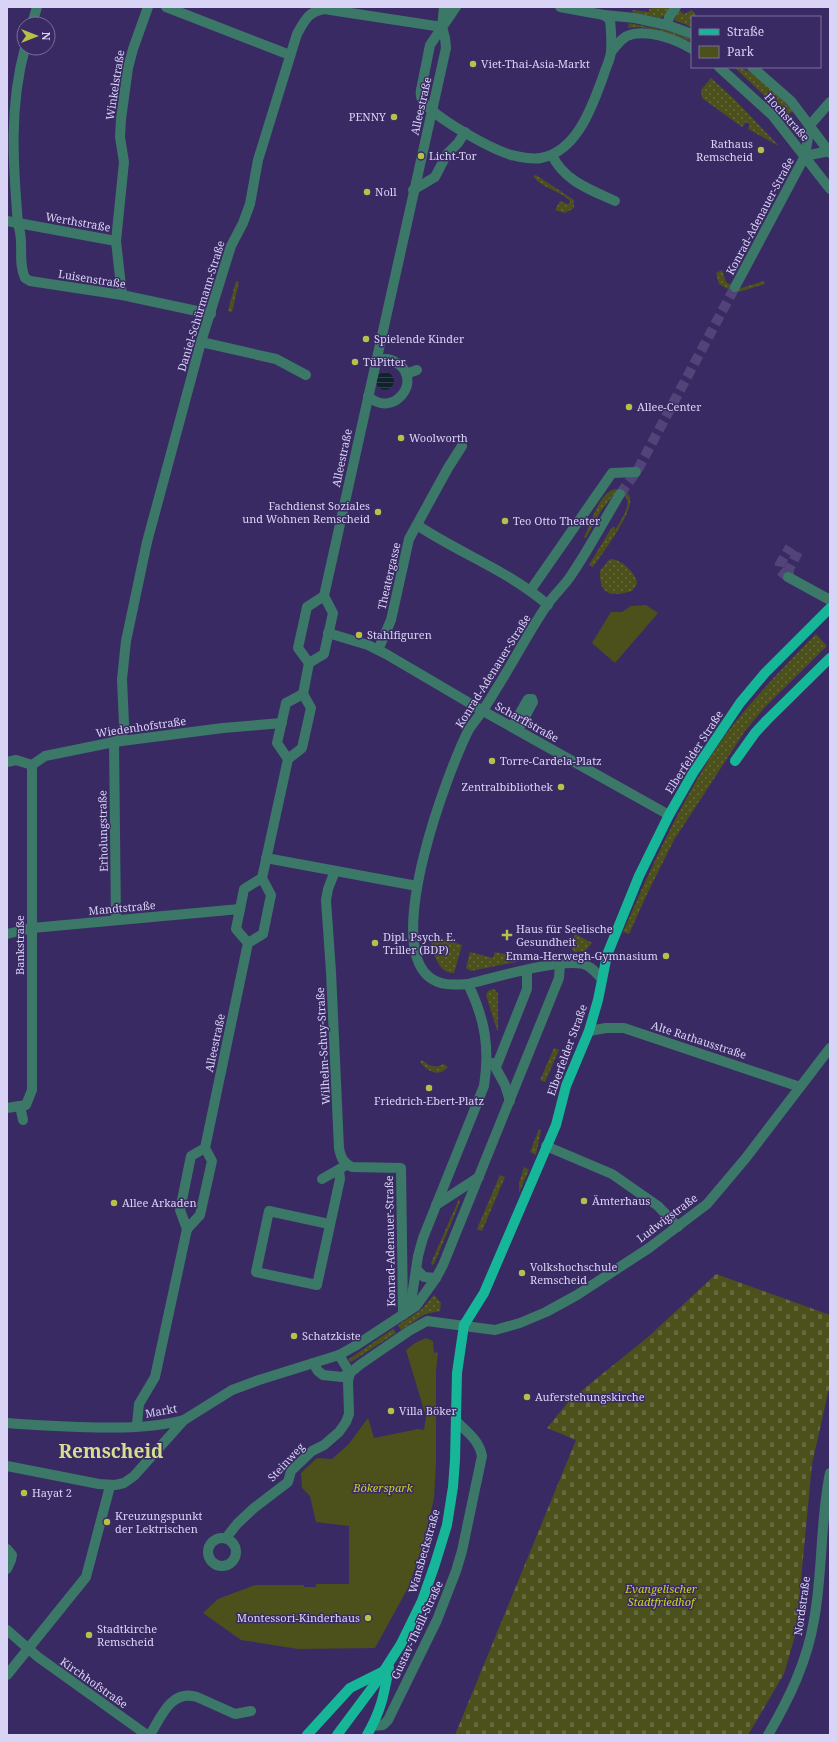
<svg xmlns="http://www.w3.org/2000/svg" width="837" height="1742" font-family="'Noto Serif',serif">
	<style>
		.grass { fill: url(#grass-dots) }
		.cemetery { fill: url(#cemetery-stones) }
		.park { fill: #4c511c }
		.water { fill: url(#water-rules) }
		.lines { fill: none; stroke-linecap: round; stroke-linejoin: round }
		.minor-tunnel { stroke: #524379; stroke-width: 10; stroke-dasharray: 10 5; stroke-linecap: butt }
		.minor { stroke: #3c7868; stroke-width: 10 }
		.major { stroke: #15b798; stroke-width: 10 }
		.poi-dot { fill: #b7c148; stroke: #3a2a63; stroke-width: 1.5 }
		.labels { text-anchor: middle; stroke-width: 3; stroke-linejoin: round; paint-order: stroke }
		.poi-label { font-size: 11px; fill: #d9d3f6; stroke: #3a2a63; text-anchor: start }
		.street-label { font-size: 11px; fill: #d9d3f6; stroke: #3a2a63 }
		.park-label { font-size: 11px; font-style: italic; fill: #c7d419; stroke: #3a2a63 }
		.town-label { font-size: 19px; font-weight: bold; fill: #d5de90; stroke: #3a2a63 }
	</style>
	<defs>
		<pattern id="grass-dots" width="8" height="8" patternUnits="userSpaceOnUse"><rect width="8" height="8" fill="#4c511c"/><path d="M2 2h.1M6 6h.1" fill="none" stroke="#65693e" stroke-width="1.8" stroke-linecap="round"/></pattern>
		<pattern id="cemetery-stones" width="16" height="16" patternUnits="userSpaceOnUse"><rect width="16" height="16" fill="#4c511c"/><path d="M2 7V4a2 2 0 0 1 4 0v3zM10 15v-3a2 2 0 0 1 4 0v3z" fill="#65693e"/></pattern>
		<pattern id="water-rules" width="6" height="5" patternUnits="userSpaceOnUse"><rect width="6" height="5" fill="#10222c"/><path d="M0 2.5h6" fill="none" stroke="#32414b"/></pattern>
	</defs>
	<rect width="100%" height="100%" fill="#3a2a63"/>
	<g class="grass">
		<path d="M657,7H669L670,9L667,14L660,18L631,12L633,10L649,12V9Z"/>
		<path d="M679,10L684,14L692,10L697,17H692V27L674,20Z"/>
		<path d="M629,23L668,31L692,40V42C676,35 645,24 628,28Z"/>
		<path d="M734,67C754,67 779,97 793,111L786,116Z"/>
		<path d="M711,78L734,99L779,146L748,129L750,125L746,122L742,127L702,98L701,90Z"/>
		<path d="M536,175L574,200V208L565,213L555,210L560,201L567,204L570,203V201C560,190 542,189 533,176Z"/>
		<path d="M722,270L726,282L738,289L764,281L765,284L735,293L719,284L716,273Z"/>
		<path d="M236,281L239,282L232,312L228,311Z"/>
		<path d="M615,489C622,490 628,491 630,498C633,513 602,554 593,567L589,565L612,527H615V530C621,520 640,494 615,493L601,511L586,538L584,537C591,523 599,493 615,489Z"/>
		<path d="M611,559C621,559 637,574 637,584L632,591C612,597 599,596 600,571L608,561Z"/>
		<path d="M816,634L827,646L765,707L745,731L674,840L648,892L629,934L623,932C650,870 677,810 713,753C742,709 779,672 816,634Z"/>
		<path d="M575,934L592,943L585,951L575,952L572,949L570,944Z"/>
		<path d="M430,935L462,945L454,973C437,974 431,948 430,935Z"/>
		<path d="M470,952L493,958L495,952L522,958L520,961L471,971L466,968Z"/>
		<path d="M494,989L498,993V1030H497L486,995L488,991Z"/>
		<path d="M554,1048L559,1050L545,1082L540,1080Z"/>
		<path d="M422,1060C429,1066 435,1069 443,1064L448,1067C439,1078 427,1071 420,1062Z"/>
		<path d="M539,1129L541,1130L536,1155L530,1152Z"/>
		<path d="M524,1167L529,1170L519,1193V1183Z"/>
		<path d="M500,1175L505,1177L482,1231L477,1229Z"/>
		<path d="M459,1199L460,1202L434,1264L432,1265L431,1263Z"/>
		<path d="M434,1295L441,1303L440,1311L425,1314L401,1330L398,1325L421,1310Z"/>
		<path d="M393,1329L396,1333L351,1362L349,1361V1359Z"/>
	</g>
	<path class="cemetery" d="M716,1274L830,1315V1384L812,1464L796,1632L784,1674L748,1735H455L576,1440L547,1428L569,1401L648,1337Z"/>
	<g class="park">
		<path d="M646,605L658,613L615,663L592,643L611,612H622L631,606Z"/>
		<path d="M426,1338L433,1341L434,1353L438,1352L436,1371V1463L434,1499L422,1547L409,1586L375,1648L298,1649L241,1640L203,1613L218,1599L255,1585H304V1587H316V1584H349V1526L316,1522L310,1496L302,1488L301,1473L317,1458L332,1459L348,1445L368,1418L374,1438L418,1429L424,1430L426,1417L406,1350L415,1343Z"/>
	</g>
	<circle class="water" cx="385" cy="381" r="9"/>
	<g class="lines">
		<g class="minor-tunnel">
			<path d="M620,494L637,471L735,287"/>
			<path d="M789,574V569L798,552"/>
			<path d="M788,577L779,570L780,564L790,547"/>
		</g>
		<g class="minor">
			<path d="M166,7L290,55"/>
			<path d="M456,7L430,45L421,90C420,96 421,100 425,104C441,121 489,148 511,155C520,157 532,160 541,158C578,151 593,104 604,74C606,67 611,58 611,51C612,41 611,30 610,20L604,15"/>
			<path d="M560,7L604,15L635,18L667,25L692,34"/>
			<path d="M32,24L37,7"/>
			<path d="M667,25L669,17L676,7"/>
			<path d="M25,48C9,106 13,164 18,224C25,243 17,260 25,278L30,281L122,295L211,314"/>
			<path d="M611,52C615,47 621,39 627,36C646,28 675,39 692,49"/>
			<path d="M719,67L772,115L830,189"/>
			<path d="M752,67L791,101L830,153"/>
			<path d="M810,125L830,102"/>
			<path d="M552,155C564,181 591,190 615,201"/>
			<path d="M805,156L829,151"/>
			<path d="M413,190L435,177L447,154L458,143L465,132"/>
			<path d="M7,221L116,241"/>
			<path d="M735,287L805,156L810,125"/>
			<path d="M122,295L116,241L124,162L120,137L121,119L128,68L133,49L148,7"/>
			<path d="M201,342L276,359L306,375"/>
			<path d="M406,374L417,370"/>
			<path d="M368,396C393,420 424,380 397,363C390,358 383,358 376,361"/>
			<path d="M417,525C459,553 509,571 548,605"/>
			<path d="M788,577L830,600"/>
			<path d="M530,591L612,473L636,472"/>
			<path d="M328,633L368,645L386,654L483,711L669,815"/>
			<path d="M378,650L391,620L409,539L448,468L462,446"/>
			<path d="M309,663L298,648L307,607L324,596"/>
			<path d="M512,727L528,699H532L533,702L518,730"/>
			<path d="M288,759L302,748L311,708L303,694"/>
			<path d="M7,762L16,760L32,765"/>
			<path d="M32,765L45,756L114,742L223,728L282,723"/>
			<path d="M266,858L417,886"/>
			<path d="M335,871L328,889L326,900L331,972L339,1148C341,1158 343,1163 352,1167L401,1168L403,1315"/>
			<path d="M116,920L114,742L123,733L124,724L122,679L126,641L147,542L201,342L231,246L243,223L250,204L258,160L297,34C305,20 308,12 324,9L442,27"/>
			<path d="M7,934L32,928L240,909"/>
			<path d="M248,943L263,934L271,895L262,878"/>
			<path d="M602,979C596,973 591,966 583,964C560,958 493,978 468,984C454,985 439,986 428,976C385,938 447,774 468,731C472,724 478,718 482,711C489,702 494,692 500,683C516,657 530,630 547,605C554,595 563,587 570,577C588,551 603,522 620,494"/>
			<path d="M589,1031L606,1028H624L800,1087"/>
			<path d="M493,1063L505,1085L510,1101"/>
			<path d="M496,1067L527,989V970"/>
			<path d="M20,1106L23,1120"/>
			<path d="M7,1108L26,1105L32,1090V765"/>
			<path d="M546,1146L612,1174L658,1206L678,1227"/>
			<path d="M322,1179L343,1167"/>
			<path d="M436,1205L479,1177"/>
			<path d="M329,1224L269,1211L256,1272L317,1285L340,1179L339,1170"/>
			<path d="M187,1229L200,1215L212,1161L205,1148"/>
			<path d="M416,1269L424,1277L436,1278"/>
			<path d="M403,1313L412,1296L418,1256L423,1238L484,1086C490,1048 485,1019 468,984"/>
			<path d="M339,1355L350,1373"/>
			<path d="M313,1363L318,1371L323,1375L342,1377L350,1373L361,1364L409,1331L427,1321L495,1330L520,1323L546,1312L577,1295L649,1248L707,1204L745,1159L830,1048"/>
			<path d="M7,1423C30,1425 54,1426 78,1427C113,1428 149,1429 184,1420"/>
			<path d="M137,1424L139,1404L155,1377L187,1229L180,1210L191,1156L205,1148L248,943L236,929L244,889L262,878L288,759L277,743L286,703L303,694L309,663L324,654L333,613L324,596L446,48L445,38L442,27L444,7"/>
			<path d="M7,1466L99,1484L115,1485L124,1483L134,1476L184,1420L232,1390L259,1380L339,1355L355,1346L416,1306L436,1278L443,1265L559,978L560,964"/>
			<path d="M226,1538L237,1524L254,1508L288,1482L291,1471L312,1451L324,1445L339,1432L346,1422L349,1414L348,1381L350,1373"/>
			<circle cx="222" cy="1552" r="14"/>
			<path d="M7,1549L12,1555L11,1560L7,1569"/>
			<path d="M7,1630L38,1657L147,1735"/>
			<path d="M7,1675L86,1577L109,1490"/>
			<path d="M372,1726L383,1725L388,1720L437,1620L456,1571L462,1551L482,1456C479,1440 467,1432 456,1421"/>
			<path d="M150,1735C161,1717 171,1689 197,1697L235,1714L251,1711"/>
			<path d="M768,1735C789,1699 807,1662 814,1620C823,1572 820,1521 830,1473"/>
		</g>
		<g class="major">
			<path d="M735,761L755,733L767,720L830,658"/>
			<path d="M307,1735L350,1688L384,1671"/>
			<path d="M337,1735L378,1680L401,1644L422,1601L435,1564L447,1525L453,1487L455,1460L457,1373L464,1325L484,1293L556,1125L566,1086L589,1031L598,1000L607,955L639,876L669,815L693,773L740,703L765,673L830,608"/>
			<path d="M367,1735C381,1711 384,1695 389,1667"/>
		</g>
	</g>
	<g class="poi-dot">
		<circle cx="473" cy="64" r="4"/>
		<circle cx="394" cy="117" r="4"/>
		<circle cx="761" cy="150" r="4"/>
		<circle cx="421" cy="156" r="4"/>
		<circle cx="367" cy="192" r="4"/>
		<circle cx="366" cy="339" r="4"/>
		<circle cx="355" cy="362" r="4"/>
		<circle cx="629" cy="407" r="4"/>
		<circle cx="401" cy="438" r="4"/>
		<circle cx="378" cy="512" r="4"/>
		<circle cx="505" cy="521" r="4"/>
		<circle cx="359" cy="635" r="4"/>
		<circle cx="492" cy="761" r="4"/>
		<circle cx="561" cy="787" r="4"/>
		<path d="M505 929h4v4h4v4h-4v4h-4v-4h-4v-4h4z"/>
		<circle cx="375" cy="943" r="4"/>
		<circle cx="666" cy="956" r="4"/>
		<circle cx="429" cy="1088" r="4"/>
		<circle cx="584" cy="1201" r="4"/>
		<circle cx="114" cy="1203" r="4"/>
		<circle cx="522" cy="1273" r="4"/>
		<circle cx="294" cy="1336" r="4"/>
		<circle cx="527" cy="1397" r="4"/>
		<circle cx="391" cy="1411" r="4"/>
		<circle cx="24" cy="1493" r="4"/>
		<circle cx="107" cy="1522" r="4"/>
		<circle cx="368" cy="1618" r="4"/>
		<circle cx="89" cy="1635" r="4"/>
	</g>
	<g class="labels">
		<g class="poi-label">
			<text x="481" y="68">Viet-Thai-Asia-Markt</text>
			<text x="386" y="121" text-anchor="end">PENNY</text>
			<text x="753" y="148" text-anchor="end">Rathaus<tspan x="753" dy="13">Remscheid</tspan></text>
			<text x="429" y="160">Licht-Tor</text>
			<text x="375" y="196">Noll</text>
			<text x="374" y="343">Spielende Kinder</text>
			<text x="363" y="366">TüPitter</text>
			<text x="637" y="411">Allee-Center</text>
			<text x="409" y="442">Woolworth</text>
			<text x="370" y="510" text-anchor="end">Fachdienst Soziales<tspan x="370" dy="13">und Wohnen Remscheid</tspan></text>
			<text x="513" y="525">Teo Otto Theater</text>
			<text x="367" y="639">Stahlfiguren</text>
			<text x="500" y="765">Torre-Cardela-Platz</text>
			<text x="553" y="791" text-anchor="end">Zentralbibliothek</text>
			<text x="516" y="933">Haus für Seelische<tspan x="516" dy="13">Gesundheit</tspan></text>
			<text x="383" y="941">Dipl. Psych. E.<tspan x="383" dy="13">Triller (BDP)</tspan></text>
			<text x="658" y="960" text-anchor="end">Emma-Herwegh-Gymnasium</text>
			<text x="429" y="1105" text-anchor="middle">Friedrich-Ebert-Platz</text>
			<text x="592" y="1205">Ämterhaus</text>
			<text x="122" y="1207">Allee Arkaden</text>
			<text x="530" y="1271">Volkshochschule<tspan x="530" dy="13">Remscheid</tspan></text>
			<text x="302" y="1340">Schatzkiste</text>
			<text x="535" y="1401">Auferstehungskirche</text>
			<text x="399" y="1415">Villa Böker</text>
			<text x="32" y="1497">Hayat 2</text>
			<text x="115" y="1520">Kreuzungspunkt<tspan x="115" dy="13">der Lektrischen</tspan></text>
			<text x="360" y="1622" text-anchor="end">Montessori-Kinderhaus</text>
			<text x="97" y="1633">Stadtkirche<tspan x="97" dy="13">Remscheid</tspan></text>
		</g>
		<g class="street-label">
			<text transform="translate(115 85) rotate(-81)" y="4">Winkelstraße</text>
			<text transform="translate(421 106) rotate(-77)" y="4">Alleestraße</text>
			<text transform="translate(787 117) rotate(48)" y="4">Hochstraße</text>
			<text transform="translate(760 216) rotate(-62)" y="4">Konrad-Adenauer-Straße</text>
			<text transform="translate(78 222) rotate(10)" y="4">Werthstraße</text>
			<text transform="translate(92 279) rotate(9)" y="4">Luisenstraße</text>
			<text transform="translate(201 306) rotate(-73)" y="4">Daniel-Schürmann-Straße</text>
			<text transform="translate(342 458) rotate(-78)" y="4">Alleestraße</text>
			<text transform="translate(389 576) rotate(-77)" y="4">Theatergasse</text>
			<text transform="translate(493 671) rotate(-58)" y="4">Konrad-Adenauer-Straße</text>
			<text transform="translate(527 722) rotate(29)" y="4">Scharffstraße</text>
			<text transform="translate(141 727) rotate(-8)" y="4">Wiedenhofstraße</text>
			<text transform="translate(694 752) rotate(-57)" y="4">Elberfelder Straße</text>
			<text transform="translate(103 831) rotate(-91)" y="4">Erholungstraße</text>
			<text transform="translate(122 908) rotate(-5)" y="4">Mandtstraße</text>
			<text transform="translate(20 945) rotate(-90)" y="4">Bankstraße</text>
			<text transform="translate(699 1040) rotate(18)" y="4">Alte Rathausstraße</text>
			<text transform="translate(215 1043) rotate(-78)" y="4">Alleestraße</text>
			<text transform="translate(323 1046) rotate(-93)" y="4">Wilhelm-Schuy-Straße</text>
			<text transform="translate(567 1050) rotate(-70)" y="4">Elberfelder Straße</text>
			<text transform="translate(667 1218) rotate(-37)" y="4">Ludwigstraße</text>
			<text transform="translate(390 1241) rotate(-91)" y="4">Konrad-Adenauer-Straße</text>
			<text transform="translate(161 1411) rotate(-10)" y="4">Markt</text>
			<text transform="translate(286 1462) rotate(-47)" y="4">Steinweg</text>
			<text transform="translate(424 1551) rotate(-74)" y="4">Wansbeckstraße</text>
			<text transform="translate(802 1606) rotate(-82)" y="4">Nordstraße</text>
			<text transform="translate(417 1630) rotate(-65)" y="4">Gustav-Theill-Straße</text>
			<text transform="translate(94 1683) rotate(35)" y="4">Kirchhofstraße</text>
		</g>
		<g class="park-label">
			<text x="383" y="1492">Bökerspark</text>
			<text x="661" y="1593">Evangelischer<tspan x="661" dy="13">Stadtfriedhof</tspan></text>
		</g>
		<g class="town-label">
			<text x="111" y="1458">Remscheid</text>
		</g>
	</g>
	<rect width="837" height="1742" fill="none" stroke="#d9d3f6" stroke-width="16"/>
	<rect x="691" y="16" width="130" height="52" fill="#3a2a63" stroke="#7a6e9e"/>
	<rect x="699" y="29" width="20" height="6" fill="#15b798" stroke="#7a6e9e"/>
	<text x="727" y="36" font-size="12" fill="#d9d3f6">Straße</text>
	<rect x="699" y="46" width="20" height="12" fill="#4c511c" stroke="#7a6e9e"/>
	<text x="727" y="56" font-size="12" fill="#d9d3f6">Park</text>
	<g transform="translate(36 36) rotate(90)"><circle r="19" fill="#3a2a63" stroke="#7a6e9e"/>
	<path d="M0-3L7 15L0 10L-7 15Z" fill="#b7c148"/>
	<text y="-6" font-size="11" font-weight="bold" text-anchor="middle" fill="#d9d3f6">N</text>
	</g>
</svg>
